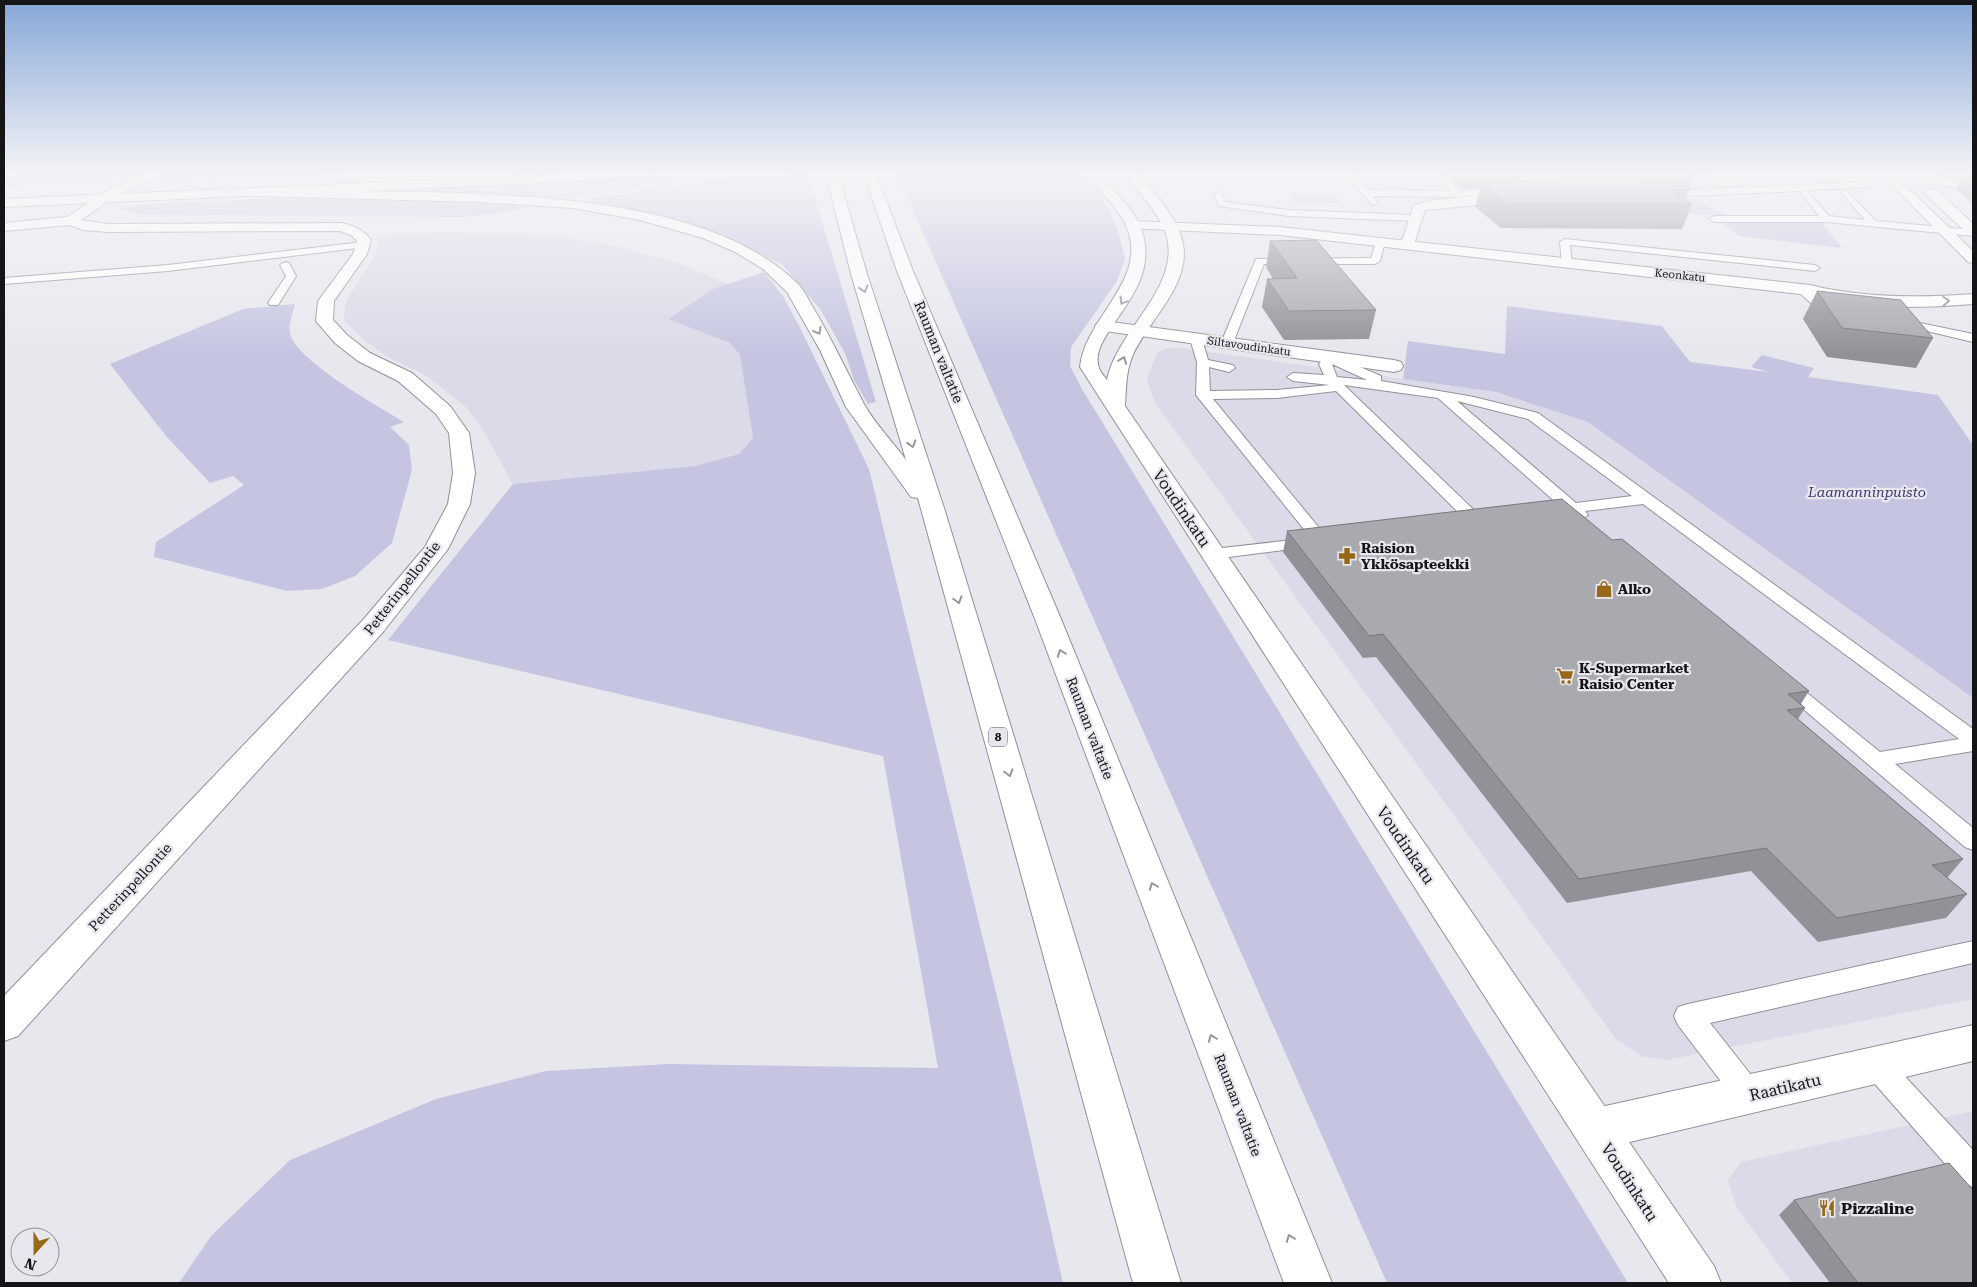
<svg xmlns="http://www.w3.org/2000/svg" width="1977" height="1287" font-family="'Roboto Serif',serif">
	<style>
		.built { fill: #dadae9 }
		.green { fill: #c5c5e1 }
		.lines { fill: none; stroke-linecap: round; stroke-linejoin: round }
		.service-casing { stroke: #919298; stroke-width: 2 }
		.minor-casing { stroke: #919298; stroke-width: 2 }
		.tertiary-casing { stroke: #919298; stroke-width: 2 }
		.secondary-casing { stroke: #919298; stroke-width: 2 }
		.trunk-casing { stroke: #919298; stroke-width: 2 }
		.motorway-casing { stroke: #919298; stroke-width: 2 }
		.service { fill: #fff; fill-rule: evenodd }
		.minor { fill: #fff; fill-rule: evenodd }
		.tertiary { fill: #fff; fill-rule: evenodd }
		.secondary { fill: #fff; fill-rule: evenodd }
		.trunk { fill: #fff; fill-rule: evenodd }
		.motorway { fill: #fff; fill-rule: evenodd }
		.wall { fill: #919197; fill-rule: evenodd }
		.shaded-wall { fill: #76767b }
		.building { fill: #a9a9b0; stroke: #76767b }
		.oneway { stroke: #969697 }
		.labels { text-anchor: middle; stroke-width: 4.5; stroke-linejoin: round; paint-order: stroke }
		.far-street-label { font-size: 11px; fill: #151518; stroke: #e7e7ee }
		.shield { fill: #e7e7ee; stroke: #545458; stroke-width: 1 }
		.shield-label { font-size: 12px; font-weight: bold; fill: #151518 }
		.street-label { font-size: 14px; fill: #151518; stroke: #e7e7ee }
		.park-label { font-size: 14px; font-style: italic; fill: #3d386d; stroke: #e7e7ee }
		.poi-label { font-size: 14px; font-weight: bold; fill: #151518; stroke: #e7e7ee; text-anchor: start }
		.near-street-label { font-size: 16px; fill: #151518; stroke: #e7e7ee }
		.near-poi-label { font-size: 16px; font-weight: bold; fill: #151518; stroke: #e7e7ee; text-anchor: start }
	</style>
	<rect width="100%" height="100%" fill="#e7e7ee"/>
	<g class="built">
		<path d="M442,232L551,235L616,246L676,262L731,285L713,289L668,319L730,343L740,355L753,438L739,454L695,466L513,484L484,432L467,408L427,376L386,356L362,338L344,320L346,301L377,253V235Z"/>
		<path d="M1168,348H1181L1496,392L1588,422L1973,698V999L1666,1060L1641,1056L1616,1039L1155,403L1147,381L1149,372L1158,352Z"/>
		<path d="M1973,1111V1283H1792L1737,1208L1728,1180L1741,1162Z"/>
	</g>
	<g class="green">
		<path d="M22,174H149L112,182L4,186V177Z"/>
		<path d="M171,174H352L167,182L149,179Z"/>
		<path d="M808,174L876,402L868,404L854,380L845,353L820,309L783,265L723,235L683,223L573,202L719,179Z"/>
		<path d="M897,174H1081L1099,189L1118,230L1125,259L1117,281L1071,347L1070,366L1082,389L1628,1283H1387Z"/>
		<path d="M701,176L556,199L357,192Z"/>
		<path d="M1289,193L1334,194L1341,203L1295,202Z"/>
		<path d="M298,197H378L537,205L506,212L466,217L143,215L118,209L143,204Z"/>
		<path d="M1694,199L1725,215H1695L1666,200Z"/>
		<path d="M1719,221H1821L1842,248L1739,236Z"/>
		<path d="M764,272L783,296L800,328L869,469L1015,1071L1063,1283H179L211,1236L290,1160L436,1099L546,1071L669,1064L938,1068L883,756L388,640L513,484L695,466L739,454L753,438L740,355L730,343L668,319L713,289Z"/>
		<path d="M295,304C293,312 288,326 290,334C298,362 378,406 404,422L390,427L409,445L412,470L392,543L355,576L322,589L287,591L154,557L156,542L244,485L233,476L210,483L166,436L110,364L243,309Z"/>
		<path d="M1507,306L1662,326L1690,362L1768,372L1751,367L1762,355L1814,368L1808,377L1938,395L1973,445V698L1588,422L1496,392L1403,379L1408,341L1505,354Z"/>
	</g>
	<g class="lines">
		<g class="service-casing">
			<g id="service">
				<path d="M1346,174H1352L1368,190L1451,191L1433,174H1442L1461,191L1505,187L1509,190L1505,193L1459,197L1373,196L1378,202L1374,205L1371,204Z"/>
				<path d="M1699,174C1709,173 1713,178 1722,181C1728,183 1733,180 1738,184C1727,192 1708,182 1699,174Z"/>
				<path d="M1920,178L1973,183V189L1917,183L1916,181Z"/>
				<path d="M1867,182L1871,185L1870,187L1806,190L1829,216L1865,220L1841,192L1845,189L1876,221L1973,230V236L1826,222H1714L1709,219L1714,216H1819L1800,191L1664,197L1660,194L1664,191Z"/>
				<path d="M1218,192L1221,193L1225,202L1289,210L1415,215L1420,218L1415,221L1289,216L1219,206L1214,195Z"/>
				<path d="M1377,239L1385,241L1380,261L1375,264H1264L1233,343L1227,347L1221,343L1256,259L1371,258Z"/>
				<path d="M1565,239L1815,265L1820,268L1815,271L1570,245L1572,263L1567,266L1562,263L1560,242Z"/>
				<path d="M363,242L366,243V247L168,271L4,284V278L168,265Z"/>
				<path d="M285,262L289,263L296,276L278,305H270L268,303L286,276L280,265Z"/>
				<path d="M1800,286L1821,300L1825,307L1836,310V314L1816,312L1812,304L1795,289Z"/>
				<path d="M1901,319L1973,334V342L1897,324V320Z"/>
				<path d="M1196,335L1202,339L1208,360L1233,365L1235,368L1229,372L1209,367L1210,391L1277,390L1330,385L1293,381L1287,377L1293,373L1324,375L1319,364L1326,355L1330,354L1381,376V381L1474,397L1538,413L1973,729V751L1895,764L1973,828V850L1965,847L1774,684L1777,680L1784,678L1791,680L1880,752L1959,739L1643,504L1585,511L1588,515L1580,520L1569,513L1560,512L1558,509L1560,506L1438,398L1344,385L1481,517L1483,520L1481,523H1469L1336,391L1277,398L1213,399L1329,540L1327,543H1315L1308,547L1213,559L1207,558L1205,554L1207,550L1213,549L1311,538L1196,395L1197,362L1190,339ZM1332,364L1367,380L1337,377ZM1457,401L1528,419L1632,496L1576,503Z"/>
				<path d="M1973,941V963L1710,1023L1759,1085L1763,1095L1759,1105L1749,1109L1739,1105L1678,1025L1674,1016L1678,1007L1688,1004Z"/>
				<path d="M1877,1053L1887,1057L1973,1150V1187L1962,1183L1867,1075L1863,1066L1867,1057Z"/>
			</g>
		</g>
		<g class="minor-casing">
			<g id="minor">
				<path d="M143,174H165L117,195L81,220L108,224L342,223C354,226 364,230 371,240L367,254L334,301L333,320L347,335L370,353L412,373L450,406L469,433L475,473L470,504L448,549L383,632L18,1036L4,1041V996L363,620L425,547L448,504L453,473L449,433L436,414L398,381L358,361L335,343L316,321L318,301L353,254L357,241L351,235L340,231L108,232L83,230L69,225L4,231V223L67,217L108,190Z"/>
				<path d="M1500,186L1506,190L1505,199L1477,205L1425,210L1413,247L1408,248L1401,244L1414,205L1434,200L1494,194L1496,187Z"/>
				<path d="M1104,321L1394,360L1401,362L1403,366L1401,370L1394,372L1098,330L1095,326L1098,322Z"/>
				<path d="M1973,1025V1061L1596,1150L1581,1144L1574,1129L1581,1114L1596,1108Z"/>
			</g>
		</g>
		<g class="tertiary-casing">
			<g id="tertiary">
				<path d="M1881,174H1894L1973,251V263L1968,262Z"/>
				<path d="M1932,189L1937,190L1973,224V235L1968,234L1927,196L1926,193L1927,190Z"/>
				<path d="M1132,221L1280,227L1810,285C1862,298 1919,298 1973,294V304C1926,308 1853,310 1808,295L1280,235L1127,228L1125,225Z"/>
			</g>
		</g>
		<g class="secondary-casing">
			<path id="secondary" d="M1088,174H1100C1112,191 1132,206 1140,226C1167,291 1086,332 1099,368C1100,372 1105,377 1107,380C1117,327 1191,282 1162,224C1152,205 1137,191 1125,174H1137C1155,194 1178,217 1183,244C1191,286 1147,321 1132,357C1126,372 1126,389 1125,406L1714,1266L1721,1283H1669L1080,367C1085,316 1152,279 1125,223C1116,205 1099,191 1088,174Z"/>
		</g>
		<g class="trunk-casing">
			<path id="trunk" d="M570,174H652L646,178L4,207V199Z"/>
		</g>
		<g class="motorway-casing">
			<g id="motorway">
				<path d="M826,174H838L867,274L944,508L1181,1283H1133L918,498L911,497L846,407L820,350L787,292L763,269L735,252L703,238L640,220L573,208L481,202L250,196L244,192L250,188C306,190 362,191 417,192C531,195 714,199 799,285C806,293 811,305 817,314C834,344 848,374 864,404C875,424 893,442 906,460L851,274Z"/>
				<path d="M864,174H876L913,271L1061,619L1332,1283H1284L1035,619L897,271Z"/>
			</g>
		</g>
		<use href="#service" class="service"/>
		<use href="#minor" class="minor"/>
		<use href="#tertiary" class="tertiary"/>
		<use href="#secondary" class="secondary"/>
		<use href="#trunk" class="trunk"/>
		<use href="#motorway" class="motorway"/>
	</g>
	<g class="wall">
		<path d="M1445,174H1690L1689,190L1685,200L1692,204L1682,229L1501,228L1475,207L1481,187L1462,189ZM1490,176L1499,183H1488Z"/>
		<path d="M1937,174H1973V204L1956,189L1961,180L1942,178Z"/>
		<path d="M1270,241L1376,310L1369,339L1284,340L1262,307L1267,279H1273L1266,267Z"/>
		<path d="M1817,291L1933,338L1916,368L1827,357L1803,319Z"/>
		<path d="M1287,531L1612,540L1809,691L1801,704L1805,708L1798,719L1963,859L1947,878L1967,894L1946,918L1818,942L1751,871L1567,903L1376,657L1363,658L1283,552Z"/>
		<path d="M1794,1200L1973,1283H1830L1779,1215Z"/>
	</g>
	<path class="shaded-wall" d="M1484,174H1491L1488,186L1482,183L1481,187L1462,189L1465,176Z"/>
	<g class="building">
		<path d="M1463,174H1484L1465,176Z"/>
		<path d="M1509,174H1662L1665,175L1511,181V175Z"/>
		<path d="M1690,174L1689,190H1666L1692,204H1508L1482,183Z"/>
		<path d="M1963,176L1973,177V184Z"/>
		<path d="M1316,240L1376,310L1289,311L1267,279L1297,278L1270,241Z"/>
		<path d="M1817,291L1901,300L1933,338L1842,328Z"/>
		<path d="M1562,499L1612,540L1622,539L1809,691L1788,694L1805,708L1787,710L1963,859L1932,865L1967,894L1837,918L1766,848L1579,879L1383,634L1369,636L1287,531Z"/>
		<path d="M1949,1163L1973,1190V1283H1858L1794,1200Z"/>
	</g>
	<defs><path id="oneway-chevron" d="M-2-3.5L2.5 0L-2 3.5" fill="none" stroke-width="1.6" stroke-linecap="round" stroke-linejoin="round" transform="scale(1.25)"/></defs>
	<g class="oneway">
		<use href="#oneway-chevron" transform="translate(864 289) rotate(73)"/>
		<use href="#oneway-chevron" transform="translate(1123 301) rotate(121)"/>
		<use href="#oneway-chevron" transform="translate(1946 301) rotate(-3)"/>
		<use href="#oneway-chevron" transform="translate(818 331) rotate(60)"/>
		<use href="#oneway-chevron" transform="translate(1123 360) rotate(-69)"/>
		<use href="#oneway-chevron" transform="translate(912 444) rotate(73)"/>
		<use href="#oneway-chevron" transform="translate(958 600) rotate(74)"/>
		<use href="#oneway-chevron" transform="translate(1061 653) rotate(-111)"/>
		<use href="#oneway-chevron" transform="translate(1009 773) rotate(74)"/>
		<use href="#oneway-chevron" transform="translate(1153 886) rotate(-111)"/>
		<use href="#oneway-chevron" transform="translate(1212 1038) rotate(-111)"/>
		<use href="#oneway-chevron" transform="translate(1290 1238) rotate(-111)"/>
	</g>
	<linearGradient id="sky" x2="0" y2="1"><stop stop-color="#87a7d7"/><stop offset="0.49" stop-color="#f4f4f7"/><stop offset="1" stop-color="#f4f4f7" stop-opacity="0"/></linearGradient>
	<rect width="1977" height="354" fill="url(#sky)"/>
	<defs>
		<g id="pharmacy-bare" transform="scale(1.35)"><path d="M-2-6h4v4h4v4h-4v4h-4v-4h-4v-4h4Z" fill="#966817" stroke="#e7e7ee" stroke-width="2.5" paint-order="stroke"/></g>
		<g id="shop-bare" transform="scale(1.35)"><path d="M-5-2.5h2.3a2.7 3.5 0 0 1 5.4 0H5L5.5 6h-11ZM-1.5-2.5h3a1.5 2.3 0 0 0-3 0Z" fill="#966817" stroke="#e7e7ee" stroke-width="2.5" paint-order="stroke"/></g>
		<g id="supermarket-bare" transform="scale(1.35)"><path d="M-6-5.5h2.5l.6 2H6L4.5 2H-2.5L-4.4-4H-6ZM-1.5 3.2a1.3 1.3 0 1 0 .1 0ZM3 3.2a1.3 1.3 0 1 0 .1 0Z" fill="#966817" stroke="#e7e7ee" stroke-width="2.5" paint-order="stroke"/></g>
		<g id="restaurant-bare" transform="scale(1.35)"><path d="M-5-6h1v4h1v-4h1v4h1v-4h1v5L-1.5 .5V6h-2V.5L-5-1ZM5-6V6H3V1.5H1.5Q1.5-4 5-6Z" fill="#966817" stroke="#e7e7ee" stroke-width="2.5" paint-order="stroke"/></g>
	</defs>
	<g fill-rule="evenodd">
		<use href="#pharmacy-bare" x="1347" y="556"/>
		<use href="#shop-bare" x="1604" y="589"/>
		<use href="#supermarket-bare" x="1565" y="676"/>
		<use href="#restaurant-bare" x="1827" y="1208"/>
	</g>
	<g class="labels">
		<g class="far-street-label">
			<text transform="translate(1680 275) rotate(6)" y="4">Keonkatu</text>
			<text transform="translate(1249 346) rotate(8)" y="4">Siltavoudinkatu</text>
		</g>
		<rect class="shield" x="989" y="727.5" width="18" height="19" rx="4"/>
		<g class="shield-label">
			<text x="998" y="741">8</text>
		</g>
		<g class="street-label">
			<text transform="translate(939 352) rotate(68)" y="5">Rauman valtatie</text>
			<text transform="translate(402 588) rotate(-52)" y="5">Petterinpellontie</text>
			<text transform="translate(1090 728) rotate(69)" y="5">Rauman valtatie</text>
			<text transform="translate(130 887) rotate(-47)" y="5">Petterinpellontie</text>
			<text transform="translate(1238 1105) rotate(69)" y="5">Rauman valtatie</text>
		</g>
		<g class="park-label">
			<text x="1867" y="497">Laamanninpuisto</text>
		</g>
		<g class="poi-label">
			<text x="1361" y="553">Raision<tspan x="1361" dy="16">Ykkösapteekki</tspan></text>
			<text x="1618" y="594">Alko</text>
			<text x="1579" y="673">K-Supermarket<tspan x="1579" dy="16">Raisio Center</tspan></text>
		</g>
		<g class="near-street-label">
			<text transform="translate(1182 508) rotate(56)" y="6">Voudinkatu</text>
			<text transform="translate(1406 845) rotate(56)" y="6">Voudinkatu</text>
			<text transform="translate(1785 1087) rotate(-13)" y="6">Raatikatu</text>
			<text transform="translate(1630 1182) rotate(57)" y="6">Voudinkatu</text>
		</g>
		<g class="near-poi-label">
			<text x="1841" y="1214">Pizzaline</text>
		</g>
	</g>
	<rect width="1977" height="1287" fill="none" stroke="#151518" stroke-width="10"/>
	<g transform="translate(35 1252) rotate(201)"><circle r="24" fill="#e7e7ee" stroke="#939398"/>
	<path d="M0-4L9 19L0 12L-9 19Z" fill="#966817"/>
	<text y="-8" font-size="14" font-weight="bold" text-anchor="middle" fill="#151518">N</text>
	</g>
</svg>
